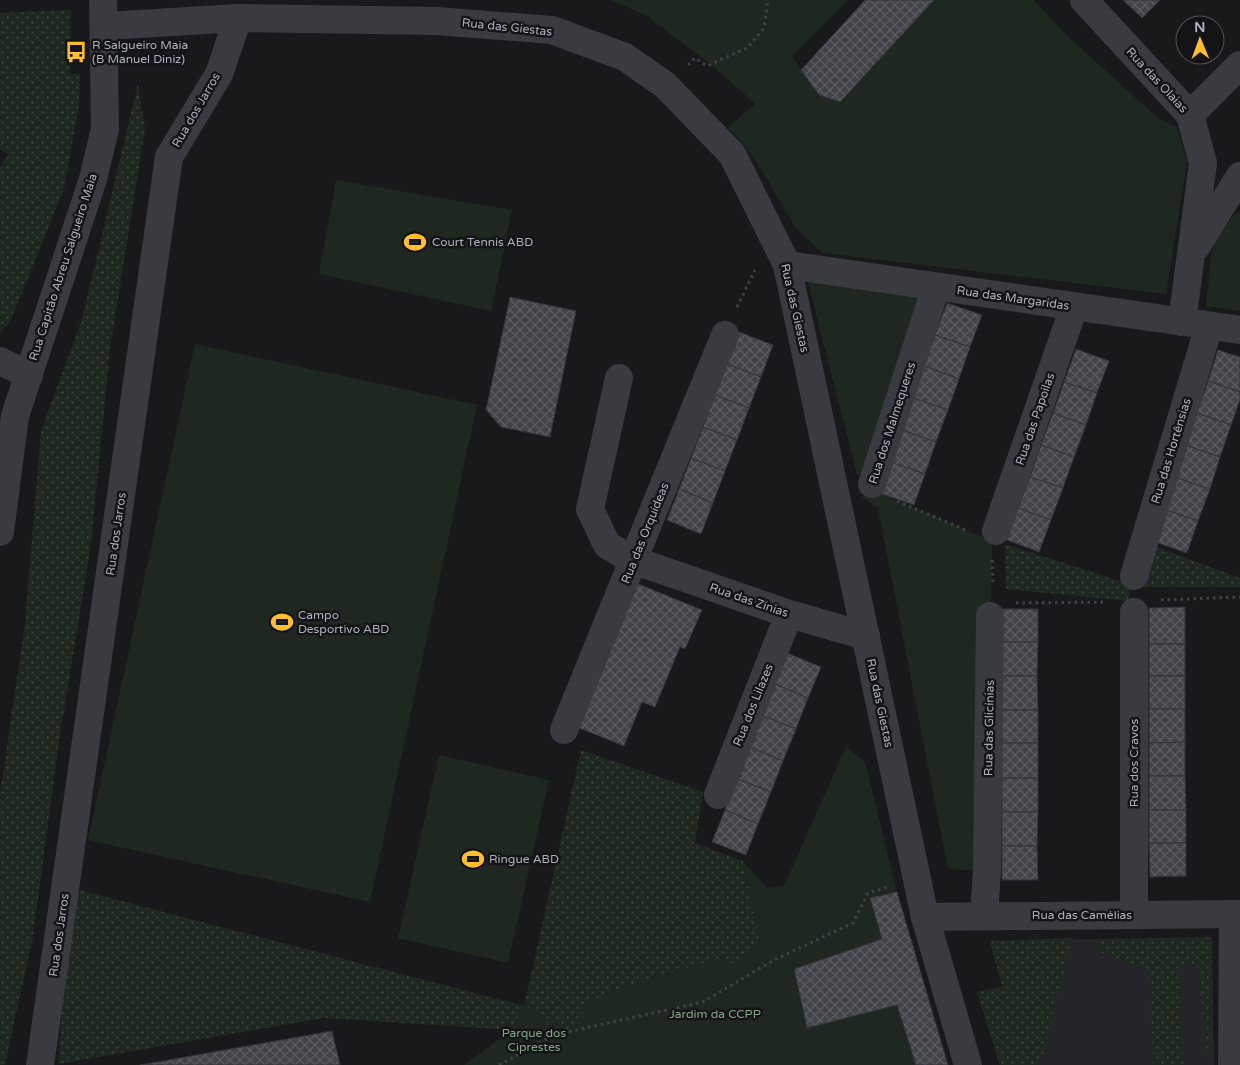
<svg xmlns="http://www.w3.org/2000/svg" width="1240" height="1065" font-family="'Varela Round',sans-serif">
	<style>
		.built { fill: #252529 }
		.grass { fill: url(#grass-dots) }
		.green { fill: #1f2820 }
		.building { fill: url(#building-cross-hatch); stroke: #333338 }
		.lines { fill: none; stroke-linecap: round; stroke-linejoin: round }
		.path { stroke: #404248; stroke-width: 3; stroke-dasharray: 2.5 4; stroke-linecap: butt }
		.minor { stroke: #3a3b41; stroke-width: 28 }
		.labels { text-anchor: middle; stroke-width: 5; stroke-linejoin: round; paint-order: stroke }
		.street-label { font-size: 12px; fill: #abb0bd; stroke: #141417 }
		.poi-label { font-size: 12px; fill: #abb0bd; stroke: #141417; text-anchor: start }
		.park-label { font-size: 12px; fill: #80a984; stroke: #141417 }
	</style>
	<defs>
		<pattern id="grass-dots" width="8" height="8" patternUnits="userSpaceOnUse" patternTransform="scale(1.25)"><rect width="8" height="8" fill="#1f2820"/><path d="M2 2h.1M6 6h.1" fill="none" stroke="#3d453e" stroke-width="1.8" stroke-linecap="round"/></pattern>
		<pattern id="building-cross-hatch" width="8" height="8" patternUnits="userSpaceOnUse" patternTransform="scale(1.25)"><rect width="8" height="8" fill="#434449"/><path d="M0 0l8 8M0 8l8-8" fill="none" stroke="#5b5c61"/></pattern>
	</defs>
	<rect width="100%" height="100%" fill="#19191c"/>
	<path class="built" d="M1212,937L1214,1065H1000L977,992L1002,987L990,941Z"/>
	<g class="grass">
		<path d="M71,10L70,74H80L79,105L64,189L10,322L0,333V168L8,155L0,149V13Z"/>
		<path d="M138,84L145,129L110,348L91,544L59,741L33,936L5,1065H0V794L25,624L41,431L82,319Z"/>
		<path d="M1005,544L1123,582L1134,576L1128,601L1006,589Z"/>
		<path d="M1151,545L1240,578V587H1143Z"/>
		<path d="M581,750L703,792L695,843L743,861L760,941L740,964L710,961L613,991L593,1001L567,1031L525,1006L512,1030L324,1018L58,1064L72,888L524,1006Z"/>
		<path d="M1212,937L1211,1065H1209L1197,964L1178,965L1183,1065H1154L1147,968L1100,953V941Z"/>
		<path d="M1072,938L1040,1065H1000L977,992L1002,987L990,941Z"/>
	</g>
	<g class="green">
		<path d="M611,0H848L792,56L818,95L840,102L934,0H1034L1064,33L1159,119L1177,127L1187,162L1166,294L823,253C812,243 798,232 791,220C770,186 758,156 728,128L755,104L720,72L649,17Z"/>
		<path d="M336,180L512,210L491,311L319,274Z"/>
		<path d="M1237,212L1240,214V311L1206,306L1213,241Z"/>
		<path d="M807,278L925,297L867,477L857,475Z"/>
		<path d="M195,344L477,405L370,902L88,840Z"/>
		<path d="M871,490L992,541L987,871L948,869L878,508L862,497Z"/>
		<path d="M846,747L865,762L897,892L870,899L882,939L794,969L807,1028L897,1005L916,1065H464L512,1030L525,1006L567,1031L593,1001L613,991L710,961L740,964L760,941L743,861L767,888L784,886Z"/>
		<path d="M439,755L549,780L508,963L398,938Z"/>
	</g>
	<g class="building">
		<path d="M865,0H934L840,102L819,95L801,70Z"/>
		<path d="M1123,0H1160L1142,18Z"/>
		<path d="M510,297L576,311L550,437L501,427L486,410Z"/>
		<path d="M947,303L982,315L970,347L935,335Z"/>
		<path d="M739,332L773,345L761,377L727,364Z"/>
		<path d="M935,335L970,347L959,379L924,366Z"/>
		<path d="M1076,349L1109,361L1097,393L1064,382Z"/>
		<path d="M1218,350L1240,357V392L1208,381Z"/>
		<path d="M727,364L761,377L749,408L715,395Z"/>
		<path d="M924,366L959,379L948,410L913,398Z"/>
		<path d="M1208,381L1240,392V400L1231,425L1197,413Z"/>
		<path d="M1064,382L1097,393L1086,425L1053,413Z"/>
		<path d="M715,395L749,408L737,440L703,427Z"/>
		<path d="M913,398L948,410L936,442L902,430Z"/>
		<path d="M1053,413L1086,425L1074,457L1041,445Z"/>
		<path d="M1197,413L1231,425L1220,457L1185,445Z"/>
		<path d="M703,427L737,440L725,471L691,458Z"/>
		<path d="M902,430L936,442L925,474L890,462Z"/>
		<path d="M1041,445L1074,457L1063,488L1030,477Z"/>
		<path d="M1185,445L1220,457L1210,489L1174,477Z"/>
		<path d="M691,458L725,471L713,503L679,489Z"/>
		<path d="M890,462L925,474L914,505L879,493Z"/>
		<path d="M1030,477L1063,488L1051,520L1018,508Z"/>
		<path d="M1174,477L1210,489L1198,521L1163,509Z"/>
		<path d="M679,489L713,503L701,534L667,520Z"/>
		<path d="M1018,508L1051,520L1039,552L1007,540Z"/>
		<path d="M1163,509L1198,521L1187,553L1152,541Z"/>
		<path d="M636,583L702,610L685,649L680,647L655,707L642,702L624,746L577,727Z"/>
		<path d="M1185,607V644H1149V608Z"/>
		<rect x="1002" y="609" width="36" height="33"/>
		<path d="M1002,642H1038L1037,676H1002Z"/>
		<rect x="1149" y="644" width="36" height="32"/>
		<path d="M787,653L821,667L808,698L775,684Z"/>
		<path d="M1002,676H1037L1038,710H1002Z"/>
		<rect x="1149" y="676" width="36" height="33"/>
		<path d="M775,684L808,698L796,729L763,716Z"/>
		<path d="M1149,709H1185V742L1149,743Z"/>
		<rect x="1002" y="710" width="36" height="33"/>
		<path d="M763,716L796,729L783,761L750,747Z"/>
		<path d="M1185,742V776H1149V743Z"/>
		<rect x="1002" y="743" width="36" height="35"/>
		<path d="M750,747L783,761L771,792L737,779Z"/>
		<path d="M1149,776H1185L1186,810H1149Z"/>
		<rect x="1002" y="778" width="36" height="34"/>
		<path d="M737,779L771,792L758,824L725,810Z"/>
		<path d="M725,810L758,824L746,855L712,842Z"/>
		<rect x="1149" y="810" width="37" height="33"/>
		<path d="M1002,812H1038L1037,846H1002Z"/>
		<path d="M1149,843H1186V876L1150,877Z"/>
		<path d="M1002,846H1037L1038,880H1002Z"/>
		<path d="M897,892L948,1065H916L897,1005L807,1028L794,969L882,939L870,898Z"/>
		<path d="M332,1031L340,1065H140Z"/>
	</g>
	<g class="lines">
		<g class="path">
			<path d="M688,65L695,58L707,66L747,48L764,28L768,0"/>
			<path d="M737,307L755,270"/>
			<path d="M897,501L968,531"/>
			<path d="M992,560L993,586"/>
			<path d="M1161,600L1240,597"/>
			<path d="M1016,603L1107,602"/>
			<path d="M499,1065L554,1035L703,1002L774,960L853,923L868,893L888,887"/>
		</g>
		<g class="minor">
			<path d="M1084,0L1190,115L1203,163L1182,322"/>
			<path d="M105,26L238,18L437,21L552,30L625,57L665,85L732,154L787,265L925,917L968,1065"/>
			<path d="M1190,115L1240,65"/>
			<path d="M1196,247L1240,176"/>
			<path d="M787,265L1240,330"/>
			<path d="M0,361L29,375"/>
			<path d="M619,378L590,509L607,545L633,560L789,614L866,636"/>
			<path d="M872,484L936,287"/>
			<path d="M996,531L1074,307"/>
			<path d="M0,532L15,416L93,179L105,129L103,0"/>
			<path d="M1134,576L1206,336L1207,326"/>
			<path d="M1134,612V915"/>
			<path d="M564,730L725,335"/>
			<path d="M718,795L789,614"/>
			<path d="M984,915L987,871L990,616"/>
			<path d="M925,917L1240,914"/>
			<path d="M40,1065L169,157L219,74L238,18"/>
			<path d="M1232,1065L1233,914"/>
		</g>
	</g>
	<defs>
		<g id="bus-bare" transform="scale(1.725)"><path d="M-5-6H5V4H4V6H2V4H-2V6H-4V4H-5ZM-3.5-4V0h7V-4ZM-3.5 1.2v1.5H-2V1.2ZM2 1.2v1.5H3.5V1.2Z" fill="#ffbe2e" stroke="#141417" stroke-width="2.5" paint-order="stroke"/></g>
		<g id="stadium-bare" transform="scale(1.725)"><path d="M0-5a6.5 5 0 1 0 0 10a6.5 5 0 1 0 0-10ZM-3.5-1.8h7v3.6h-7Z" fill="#ffbe2e" stroke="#141417" stroke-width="2.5" paint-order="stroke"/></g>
	</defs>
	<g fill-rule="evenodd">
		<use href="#bus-bare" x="76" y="52"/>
		<use href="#stadium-bare" x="415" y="242"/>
		<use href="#stadium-bare" x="282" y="622"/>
		<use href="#stadium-bare" x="473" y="859"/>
	</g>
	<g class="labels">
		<g class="street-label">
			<text transform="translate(507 27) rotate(6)" y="4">Rua das Giestas</text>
			<text transform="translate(1157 80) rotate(47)" y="4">Rua das Olaias</text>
			<text transform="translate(196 110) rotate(-60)" y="4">Rua dos Jarros</text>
			<text transform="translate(63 267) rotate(-72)" y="4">Rua Capitão Abreu Salgueiro Maia</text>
			<text transform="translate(1013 298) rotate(8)" y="4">Rua das Margaridas</text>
			<text transform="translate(795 308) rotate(77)" y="4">Rua das Giestas</text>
			<text transform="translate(1035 419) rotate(-71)" y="4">Rua das Papoilas</text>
			<text transform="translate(892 423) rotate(-72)" y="4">Rua dos Malmequeres</text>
			<text transform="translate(1171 451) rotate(-73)" y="4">Rua das Hortênsias</text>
			<text transform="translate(645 533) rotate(-68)" y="4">Rua das Orquídeas</text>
			<text transform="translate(116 534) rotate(-82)" y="4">Rua dos Jarros</text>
			<text transform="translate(749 600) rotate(19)" y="4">Rua das Zínias</text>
			<text transform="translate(880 703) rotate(78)" y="4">Rua das Giestas</text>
			<text transform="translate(753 705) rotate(-68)" y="4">Rua dos Lilazes</text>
			<text transform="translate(989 728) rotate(-89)" y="4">Rua das Glicínias</text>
			<text transform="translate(1134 763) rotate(-90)" y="4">Rua dos Cravos</text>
			<text x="1082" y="919">Rua das Camélias</text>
			<text transform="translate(59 935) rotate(-82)" y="4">Rua dos Jarros</text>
		</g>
		<g class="poi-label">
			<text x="92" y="49">R Salgueiro Maia<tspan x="92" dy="14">(B Manuel Diniz)</tspan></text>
			<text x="432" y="246">Court Tennis ABD</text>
			<text x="298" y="619">Campo<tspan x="298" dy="14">Desportivo ABD</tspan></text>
			<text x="489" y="863">Ringue ABD</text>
		</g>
		<g class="park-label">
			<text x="715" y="1018">Jardim da CCPP</text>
			<text x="534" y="1037">Parque dos<tspan x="534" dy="14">Ciprestes</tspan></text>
		</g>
	</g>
	<g transform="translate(1200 40) rotate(359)"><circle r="24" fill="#141417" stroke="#505259"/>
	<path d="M0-4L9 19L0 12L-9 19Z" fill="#ffbe2e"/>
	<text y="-8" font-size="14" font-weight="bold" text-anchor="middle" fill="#abb0bd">N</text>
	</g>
</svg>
